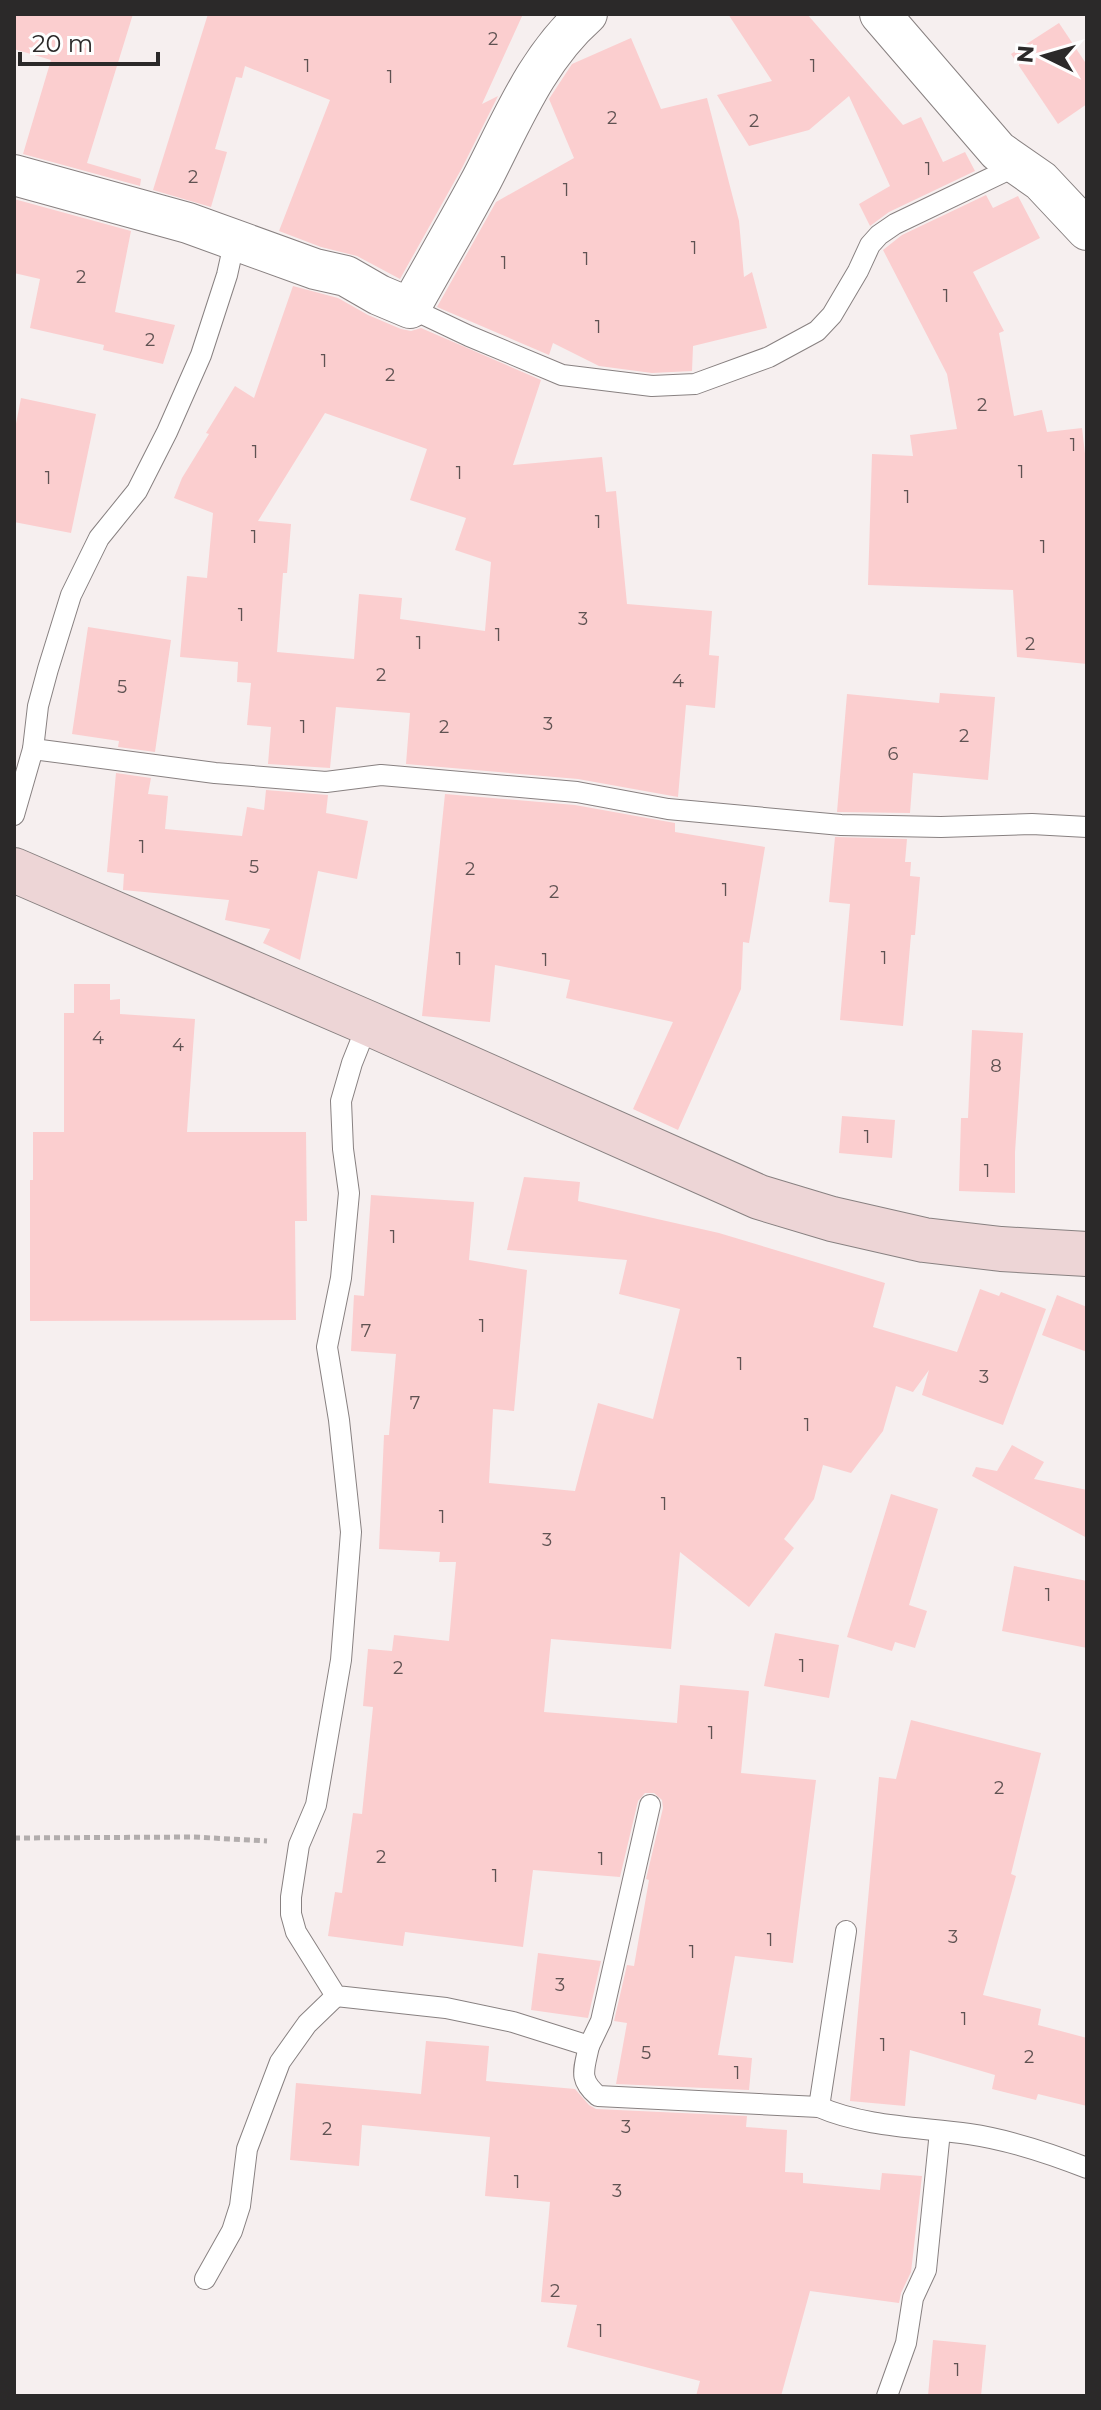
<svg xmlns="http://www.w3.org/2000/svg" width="1101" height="2410" font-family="Montserrat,sans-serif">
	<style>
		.building { fill: #fbcecf; fill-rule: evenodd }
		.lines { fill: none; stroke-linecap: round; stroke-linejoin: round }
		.lane-casing { stroke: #888181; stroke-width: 22 }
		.street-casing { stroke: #888181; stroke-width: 42 }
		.secondary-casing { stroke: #888181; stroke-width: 46 }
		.path { stroke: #b2adad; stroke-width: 5; stroke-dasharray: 6 4; stroke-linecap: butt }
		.lane { stroke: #fff; stroke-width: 20 }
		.street { stroke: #fff; stroke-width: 40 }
		.secondary { stroke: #edd5d6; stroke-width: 44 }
		.labels { text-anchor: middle; stroke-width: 7; stroke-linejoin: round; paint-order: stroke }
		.number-label { font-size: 18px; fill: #5f5252 }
	</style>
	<rect width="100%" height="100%" fill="#f6efef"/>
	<g class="building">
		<path d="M14,14H133L87,163L141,179L140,186L23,154L51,60L14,49Z"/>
		<path d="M208,14H523L482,104L498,96L462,168L400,279L357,256L321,247L279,231L330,100L245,66L242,78L236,77L215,149L227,152L211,207L153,190Z"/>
		<path d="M728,14H807L903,125L921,117L943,162L965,152L975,171L889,212L870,226L859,204L890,186L849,96L809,130L749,146L717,95L772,81Z"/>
		<path d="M1059,23L1087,65V104L1058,124L1011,54Z"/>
		<path d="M631,38L661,109L707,98L739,221L744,277L752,272L767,328L693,346L692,371L652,373L599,366L553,343L549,355L437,307L496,202L574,158L549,99L572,64Z"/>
		<path d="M986,195L993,208L1018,196L1040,238L973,272L1004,331L999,333L1014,416L1042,410L1047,432L1082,428L1087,471V664L1017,657L1013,590L868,585L872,454L913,456L910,435L957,429L947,374L883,250L902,235Z"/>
		<path d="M14,199L131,231L115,312L175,325L163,364L103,350L104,345L30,328L40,279L14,273Z"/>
		<path d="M293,286L338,298L368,315L401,329L411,331L421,328L541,380L513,465L602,457L606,492L616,491L627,604L712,611L709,655L719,656L715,708L686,705L678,797L578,779L406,764L410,713L336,707L330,768L268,764L271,727L247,725L251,683L237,682L238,662L180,657L187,576L207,578L213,513L174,498L182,478L209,434L206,433L235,386L254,398ZM325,413L427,449L410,500L466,518L455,550L491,562L485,631L400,619L402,598L359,594L354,659L277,652L283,573H287L291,524L258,521Z"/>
		<path d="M21,398L96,414L71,533L14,522V434Z"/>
		<path d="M88,627L171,640L155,752L118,747L119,741L72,734Z"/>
		<path d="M940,693L995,697L988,780L913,773L910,813L837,812L847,694L939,703Z"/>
		<path d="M116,773L151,778L148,794L168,796L165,829L242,836L247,807L264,810L266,790L328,795L326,813L368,821L357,879L318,871L300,960L263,943L270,929L225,920L229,900L123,890L124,874L107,872Z"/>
		<path d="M445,794L575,805L675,823V832L765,847L749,943L743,942L741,989L678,1130L633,1109L673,1022L566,998L570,980L495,965L490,1022L422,1016Z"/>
		<path d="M835,837L907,839L905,862H911L910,876L920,877L915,935H911L903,1026L840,1020L850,904L829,902Z"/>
		<path d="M74,984H110V1000L120,999V1014L195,1019L187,1132H306L307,1221H295L296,1320L30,1321V1180H33V1132H64V1013H74Z"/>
		<path d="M972,1030L1023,1033L1015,1152V1193L959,1191L961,1118H968Z"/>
		<path d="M842,1116L895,1120L892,1158L839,1153Z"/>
		<path d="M524,1177L580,1182L578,1201L719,1233L885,1283L873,1327L957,1352L980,1289L999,1296L1001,1292L1046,1309L1003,1425L922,1395L929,1370L913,1392L896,1386L883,1431L851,1473L823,1465L814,1499L784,1539L794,1548L749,1607L680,1552L671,1649L551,1639L544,1712L677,1723L680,1685L749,1691L741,1773L816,1780L793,1963L735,1956L718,2055L752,2058L749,2090L616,2084L627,2023L614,2021L627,1965L634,1966L649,1880L646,1879L663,1808L662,1800L654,1793H645L638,1801L620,1877L533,1870L523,1947L405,1932L403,1946L328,1936L335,1892L342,1893L353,1813L362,1814L373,1707L363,1706L368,1649L392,1651L394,1635L449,1641L456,1562H439L440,1552L379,1549L384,1435H389L396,1354L351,1351L354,1295L364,1296L371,1195L474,1202L469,1260L527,1270L514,1411L493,1409L489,1483L575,1491L598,1403L653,1419L680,1309L619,1294L627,1260L507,1250Z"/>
		<path d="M1057,1295L1087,1307V1352L1042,1335Z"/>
		<path d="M1012,1445L1044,1462L1034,1479L1087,1490V1538L972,1476L976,1467L997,1471Z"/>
		<path d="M891,1494L938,1509L909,1605L927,1611L915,1648L895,1642L892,1651L847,1637Z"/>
		<path d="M1014,1566L1087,1581V1648L1002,1631Z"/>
		<path d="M775,1633L839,1645L829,1698L764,1686Z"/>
		<path d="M911,1720L1041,1753L1011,1874L1016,1876L983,1995L1041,2009L1038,2025L1087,2038V2106L1038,2094L1036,2100L992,2089L995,2075L910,2050L905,2106L850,2101L879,1777L896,1779Z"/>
		<path d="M538,1953L601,1961L588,2018L531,2010Z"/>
		<path d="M426,2041L489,2046L486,2081L575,2089L589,2105L596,2109L747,2116L746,2127L787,2130L785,2172L803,2173V2183L880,2190L882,2173L922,2176L911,2272L901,2293L899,2303L810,2291L781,2396H696L700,2381L567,2347L577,2305L541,2302L550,2202L485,2196L490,2137L362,2125L359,2166L290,2160L296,2083L421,2094Z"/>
		<path d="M933,2340L986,2345L981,2396H928Z"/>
	</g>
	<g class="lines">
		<g class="lane-casing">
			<g id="lane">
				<path d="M410,308L469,336L562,375L652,386L695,384L769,357L817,331L832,315L858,271L870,245L879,235L895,224L1016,166"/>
				<path d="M33,749L215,773L326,782L381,775L577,792L668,809L841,825L941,827L1032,824L1087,827"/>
				<path d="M14,815L33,749L38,706L48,669L71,595L99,538L137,491L167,432L201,355L227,275L235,239"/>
				<path d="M368,1023L352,1063L341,1101L343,1149L349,1193L341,1278L327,1347L339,1420L351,1532L341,1660L316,1805L299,1845L291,1897V1914L296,1932L336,1996L446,2008L513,2022L589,2046C584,2070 578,2079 598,2096L819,2107C865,2127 919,2127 969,2134C1010,2140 1049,2153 1087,2168"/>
				<path d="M589,2046L601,2021L650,1805"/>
				<path d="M819,2107L846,1931"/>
				<path d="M205,2279L232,2231L240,2206L247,2149L280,2062L307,2024L336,1996"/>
				<path d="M887,2396L906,2343L913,2298L926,2270L940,2131"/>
			</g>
		</g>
		<g class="street-casing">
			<g id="street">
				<path d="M880,14L998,151L1041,181L1087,230"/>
				<path d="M14,175L188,223L315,269L346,276L379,295L410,308C434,265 459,222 482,179C512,121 537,58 587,14"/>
			</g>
		</g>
		<g class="secondary-casing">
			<path id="secondary" d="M14,870L368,1023L759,1197L832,1219L924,1240L1001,1249L1087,1254"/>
		</g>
		<path class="path" d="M14,1838L194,1837L267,1841"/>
		<use href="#lane" class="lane"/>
		<use href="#street" class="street"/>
		<use href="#secondary" class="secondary"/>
	</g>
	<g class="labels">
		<g class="number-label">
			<text x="493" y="45">2</text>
			<text x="307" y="72">1</text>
			<text x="813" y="72">1</text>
			<text x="390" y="83">1</text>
			<text x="612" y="124">2</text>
			<text x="754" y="127">2</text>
			<text x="928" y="175">1</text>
			<text x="193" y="183">2</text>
			<text x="566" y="196">1</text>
			<text x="694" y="254">1</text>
			<text x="586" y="265">1</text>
			<text x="504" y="269">1</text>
			<text x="81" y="283">2</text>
			<text x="946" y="302">1</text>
			<text x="598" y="333">1</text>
			<text x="150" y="346">2</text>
			<text x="324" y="367">1</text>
			<text x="390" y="381">2</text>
			<text x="982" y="411">2</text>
			<text x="1073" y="451">1</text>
			<text x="255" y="458">1</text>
			<text x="1021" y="478">1</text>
			<text x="459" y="479">1</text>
			<text x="48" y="484">1</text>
			<text x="907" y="503">1</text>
			<text x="598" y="528">1</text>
			<text x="254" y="543">1</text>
			<text x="1043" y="553">1</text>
			<text x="241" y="621">1</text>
			<text x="583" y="625">3</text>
			<text x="498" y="641">1</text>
			<text x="419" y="649">1</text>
			<text x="1030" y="650">2</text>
			<text x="381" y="681">2</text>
			<text x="678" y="687">4</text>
			<text x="122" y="693">5</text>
			<text x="548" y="730">3</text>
			<text x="303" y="733">1</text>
			<text x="444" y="733">2</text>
			<text x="964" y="742">2</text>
			<text x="893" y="760">6</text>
			<text x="142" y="853">1</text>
			<text x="254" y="873">5</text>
			<text x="470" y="875">2</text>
			<text x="725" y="896">1</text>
			<text x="554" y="898">2</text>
			<text x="884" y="964">1</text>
			<text x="459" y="965">1</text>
			<text x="545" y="966">1</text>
			<text x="98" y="1044">4</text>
			<text x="178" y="1051">4</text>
			<text x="996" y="1072">8</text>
			<text x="867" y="1143">1</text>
			<text x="987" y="1177">1</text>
			<text x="393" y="1243">1</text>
			<text x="482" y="1332">1</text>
			<text x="366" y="1337">7</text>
			<text x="740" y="1370">1</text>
			<text x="984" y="1383">3</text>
			<text x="415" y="1409">7</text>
			<text x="807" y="1431">1</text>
			<text x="664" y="1510">1</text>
			<text x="442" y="1523">1</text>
			<text x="547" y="1546">3</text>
			<text x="1048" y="1601">1</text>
			<text x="802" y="1672">1</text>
			<text x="398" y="1674">2</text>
			<text x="711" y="1739">1</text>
			<text x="999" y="1794">2</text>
			<text x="381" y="1863">2</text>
			<text x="601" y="1865">1</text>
			<text x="495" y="1882">1</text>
			<text x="953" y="1943">3</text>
			<text x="770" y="1946">1</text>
			<text x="692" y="1958">1</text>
			<text x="560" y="1991">3</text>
			<text x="964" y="2025">1</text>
			<text x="883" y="2051">1</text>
			<text x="646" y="2059">5</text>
			<text x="1029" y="2063">2</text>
			<text x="737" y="2079">1</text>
			<text x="626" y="2133">3</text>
			<text x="327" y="2135">2</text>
			<text x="517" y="2188">1</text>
			<text x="617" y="2197">3</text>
			<text x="555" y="2297">2</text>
			<text x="600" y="2337">1</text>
			<text x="957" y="2376">1</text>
		</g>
	</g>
	<rect width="1101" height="2410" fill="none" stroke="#2b2929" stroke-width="32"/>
	<g transform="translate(1045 56) rotate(275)" stroke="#fefefe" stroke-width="6" paint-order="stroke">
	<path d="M0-6L14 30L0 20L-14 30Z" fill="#2b2929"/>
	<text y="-12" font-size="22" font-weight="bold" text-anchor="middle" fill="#2b2929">N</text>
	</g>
	<path d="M20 52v12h138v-12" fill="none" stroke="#2b2929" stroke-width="4"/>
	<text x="32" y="52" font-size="24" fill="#2b2929" stroke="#fefefe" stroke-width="6" paint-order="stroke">20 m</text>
</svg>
